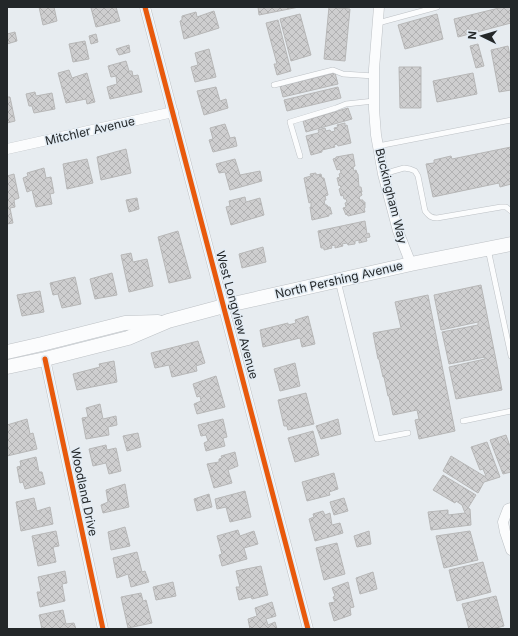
<svg xmlns="http://www.w3.org/2000/svg" width="518" height="636" font-family="Inter,sans-serif">
	<style>
		.building { fill: url(#building-cross-hatch); stroke: #b7b7b7 }
		.lines { fill: none; stroke-linecap: round; stroke-linejoin: round }
		.lane-casing { stroke: #bdc1c5; stroke-width: 6 }
		.street-casing { stroke: #bdc1c5; stroke-width: 11 }
		.secondary-casing { stroke: #bdc1c5; stroke-width: 15 }
		.lane { stroke: #fbfcfd; stroke-width: 5 }
		.street { stroke: #fbfcfd; stroke-width: 10 }
		.secondary { stroke: #fbfcfd; stroke-width: 14 }
		.cycleway-casing { stroke: #e3ecf4; stroke-width: 8 }
		.cycleway { stroke: #e8590c; stroke-width: 5 }
		.labels { text-anchor: middle; stroke-width: 3; stroke-linejoin: round; paint-order: stroke }
		.street-label { font-size: 12px; fill: #232729; stroke: #e3ecf4 }
	</style>
	<defs>
		<pattern id="building-cross-hatch" width="8" height="8" patternUnits="userSpaceOnUse"><rect width="8" height="8" fill="#cececf"/><path d="M0 0l8 8M0 8l8-8" fill="none" stroke="#b1b1b2"/></pattern>
	</defs>
	<rect width="100%" height="100%" fill="#e7ecf0"/>
	<g class="building">
		<path d="M39,7H54L57,21L43,25Z"/>
		<path d="M95,7H116L120,21L96,27L91,8Z"/>
		<path d="M258,7H299L259,15Z"/>
		<path d="M329,7L350,9L345,61L324,59Z"/>
		<path d="M503,7H511V23L458,37L454,19Z"/>
		<path d="M214,11L219,28L184,39L180,21L182,20V16L196,12L197,17Z"/>
		<path d="M300,14L311,55L291,61L280,19Z"/>
		<path d="M437,14L443,39L405,49L398,25Z"/>
		<path d="M278,20L291,71L277,75L274,64H277L266,23Z"/>
		<path d="M15,32L17,41L7,44V34Z"/>
		<path d="M96,34L98,42L91,44L89,36Z"/>
		<path d="M85,41L89,59L73,62L69,44Z"/>
		<path d="M478,44L484,66L476,68L470,46Z"/>
		<path d="M129,45L130,52L119,55L116,49Z"/>
		<path d="M508,46L511,60V90L499,92L491,50Z"/>
		<path d="M209,49L216,77L195,82L191,67L198,65L195,53Z"/>
		<path d="M126,61L129,71H132L133,76L138,75L142,92L110,99L107,87L117,84L116,76L111,77L108,66Z"/>
		<path d="M399,67H421V108H400Z"/>
		<path d="M69,70L72,78L87,73L95,102L87,104L86,99L66,103L58,73Z"/>
		<path d="M335,73L338,84L283,97L280,86Z"/>
		<path d="M473,73L477,94L437,102L433,81Z"/>
		<path d="M216,87L220,101L226,99L228,108L204,115L197,91Z"/>
		<path d="M338,87L341,98L287,111L284,100Z"/>
		<path d="M35,92L36,96L52,93L55,109L34,113L32,106H29L26,94Z"/>
		<path d="M7,97H10L15,121L7,123Z"/>
		<path d="M348,108L352,119L306,132L303,121Z"/>
		<path d="M345,123V126L347,125L351,143L338,146L337,144L334,145L335,147L322,150V152L311,155L306,136L318,133L319,132L318,130L325,128L326,131L330,130L331,132L335,131L334,128L338,127L337,125Z"/>
		<path d="M225,124L230,138L235,137L237,146L213,152L209,140L213,139L210,128Z"/>
		<path d="M511,147V184L500,187L499,183L433,197L426,164L434,163V160L451,156L452,159Z"/>
		<path d="M126,149L131,173L101,180L97,157Z"/>
		<path d="M353,154L355,166L353,167L354,171L356,170L357,173L358,174L359,187H361L362,192H361L362,195L359,197L360,200H363V202H365V208H364L365,212L348,216L347,214L346,215L343,208L346,207L345,203L347,202L346,199H344L343,195L341,196L339,189L341,188L340,185L339,186L337,178L340,177L339,174L341,173L340,169L337,170L333,159L336,158V157Z"/>
		<path d="M87,159L93,183L67,189L63,164Z"/>
		<path d="M235,159L240,175L260,171L262,181L230,190L225,172L219,173L216,164Z"/>
		<path d="M44,168L46,178L51,177L54,193L50,194L52,204L36,207L32,190L27,192L23,178L28,176L27,173Z"/>
		<path d="M316,173V175L321,174L322,178H324L328,195L325,196L326,200H324L325,205H327L328,207H330L332,214H329V216L312,220L310,207H311V202L309,203L304,178L311,176L310,174Z"/>
		<path d="M14,174L19,198L14,200L15,207L10,208L13,223L7,224V176Z"/>
		<path d="M245,197L246,202L260,198L264,215L231,225L226,207L230,206L229,201Z"/>
		<path d="M137,198L139,209L129,212L126,200Z"/>
		<path d="M365,221L367,234L369,233L370,237L366,238L367,241L359,243V240L355,241V244L348,245L347,243L342,244L343,246L335,248V245L331,246L332,248L324,250V248H321L318,231Z"/>
		<path d="M178,231L191,278L169,283L158,237Z"/>
		<path d="M263,247L266,262L242,268L239,254Z"/>
		<path d="M131,253L133,262L147,259L153,286L129,292L121,255Z"/>
		<path d="M112,273L117,295L95,299L90,279Z"/>
		<path d="M75,277L81,304L62,308L58,294L53,295L50,283Z"/>
		<path d="M481,285L502,390L456,399L449,367L485,359V357L449,364L442,332L478,325V322L441,330L434,295Z"/>
		<path d="M40,291L44,312L22,316L17,295Z"/>
		<path d="M428,295L455,431L419,439L415,420L419,419L417,410L393,415L389,396H388L384,377H383L379,359H378L373,333L401,328L395,302Z"/>
		<path d="M308,316L315,344L302,347L300,338L263,347L260,330L288,323V325L296,323L295,320Z"/>
		<path d="M198,341L205,363L196,366L197,371L172,377L169,365L155,368L151,353Z"/>
		<path d="M114,361L117,382L77,390L73,374L100,367L99,364Z"/>
		<path d="M295,363L300,386L280,391L274,369Z"/>
		<path d="M216,376L225,407L197,414L194,404L201,401L200,396L197,397L193,384Z"/>
		<path d="M306,393L314,424L288,430L287,426H284L278,400Z"/>
		<path d="M100,404L103,419L116,416L117,425L108,427L109,435L86,439L82,418L88,417L86,408Z"/>
		<path d="M27,419L30,434L33,433L37,449L7,456V425Z"/>
		<path d="M223,419L227,437L223,438L225,446L206,451L204,443L208,441L206,435L201,436L198,425Z"/>
		<path d="M338,419L341,434L321,439L316,426Z"/>
		<path d="M313,431L319,455L295,462L288,438Z"/>
		<path d="M138,433L141,447L127,451L123,436Z"/>
		<path d="M506,435L511,449V472L503,474L490,440Z"/>
		<path d="M487,442L500,477L484,482L478,493L443,471L451,456L484,476H486L483,469L480,470L471,447Z"/>
		<path d="M106,445L107,450L116,448L121,471L109,474L106,463L93,466L89,449Z"/>
		<path d="M235,452L238,466L228,470L232,483L214,488L207,464L219,462V459L222,458L221,456Z"/>
		<path d="M36,457L39,472H42L45,484L25,489L23,482L20,483L17,467L21,466L20,461Z"/>
		<path d="M334,473L338,489L329,492L330,495L307,501L302,482Z"/>
		<path d="M443,475L476,495L468,508L470,509L471,525L431,530L428,512L448,510V515L465,513L462,505L456,501L455,503L433,490Z"/>
		<path d="M125,484L129,507L103,513L101,505L108,502L106,490Z"/>
		<path d="M245,491L251,517L230,522L226,507L217,509L215,499Z"/>
		<path d="M209,494L212,507L197,511L194,499Z"/>
		<path d="M34,498L37,511L50,507L53,524L21,531L16,502Z"/>
		<path d="M344,498L348,511L334,515L330,502Z"/>
		<path d="M323,511L325,515L330,513L332,525L340,523L343,533L315,541L309,519L314,517L313,514Z"/>
		<path d="M125,527L130,546L111,550L108,532Z"/>
		<path d="M238,530L240,536L254,531L258,544L244,548L247,559L222,566L219,555L222,554L217,536Z"/>
		<path d="M56,531L59,546L53,547L56,562L38,566L32,536Z"/>
		<path d="M369,531L371,544L357,547L354,536Z"/>
		<path d="M470,531L478,560L444,568L436,536Z"/>
		<path d="M337,543L345,574L324,580L316,548Z"/>
		<path d="M137,552L142,572L145,571L149,582L131,587L128,574L117,578L113,558Z"/>
		<path d="M483,562L491,592L457,601L449,570Z"/>
		<path d="M261,566L268,595L252,599L251,597L239,600L236,587H240L236,571Z"/>
		<path d="M65,571L67,583L62,584L65,601L40,607L37,592H41L38,577Z"/>
		<path d="M373,572L377,589L360,594L356,578Z"/>
		<path d="M173,582L176,596L156,600L153,587Z"/>
		<path d="M348,582L354,607L350,608L351,615L334,621L329,603L335,602L333,597L335,596L332,588Z"/>
		<path d="M141,593L143,601L146,600L152,623L128,628L121,597Z"/>
		<path d="M496,596L504,626L492,629H469L462,604Z"/>
		<path d="M272,602L276,616L266,619L268,625L275,622L277,629H250L248,619L257,616L255,608Z"/>
		<path d="M63,610L66,624L74,623L76,629H42L39,615Z"/>
	</g>
	<g class="lines">
		<g class="lane-casing">
			<g id="lane">
				<path d="M378,23L437,7"/>
				<path d="M274,85L333,70L343,74L374,76"/>
				<path d="M378,146L511,120"/>
				<path d="M300,156L290,122L336,108L346,104L374,101"/>
				<path d="M383,174L404,168L410,169L415,171L418,176L425,211C429,216 431,218 437,218L501,207H506L511,211"/>
				<path d="M488,249L511,356"/>
				<path d="M338,281L377,439L408,433"/>
				<path d="M463,421L511,411"/>
			</g>
		</g>
		<g class="street-casing">
			<g id="street">
				<path d="M145,7L308,629"/>
				<path d="M379,7L374,69V109L376,135L383,174L398,231L411,264"/>
				<path d="M7,149L173,112"/>
				<path d="M45,359L103,629"/>
				<path d="M511,508L508,509L503,522L505,532L511,550"/>
			</g>
		</g>
		<g class="secondary-casing">
			<g id="secondary">
				<path d="M7,352L42,344L125,323L158,322"/>
				<path d="M7,367L45,359L128,338L168,321L224,306L411,264L511,244"/>
			</g>
		</g>
		<use href="#lane" class="lane"/>
		<use href="#street" class="street"/>
		<use href="#secondary" class="secondary"/>
		<g class="cycleway-casing">
			<g id="cycleway">
				<path d="M145,7L308,629"/>
				<path d="M45,359L103,629"/>
			</g>
		</g>
		<use href="#cycleway" class="cycleway"/>
	</g>
	<g class="labels">
		<g class="street-label">
			<text transform="translate(90 131) rotate(-13)" y="4">Mitchler Avenue</text>
			<text transform="translate(391 196) rotate(76)" y="4">Buckingham Way</text>
			<text transform="translate(339 280) rotate(-13)" y="4">North Pershing Avenue</text>
			<text transform="translate(237 315) rotate(75)" y="4">West Longview Avenue</text>
			<text transform="translate(84 492) rotate(78)" y="4">Woodland Drive</text>
		</g>
	</g>
	<rect width="518" height="636" fill="none" stroke="#232729" stroke-width="16"/>
	<g transform="translate(482 36) rotate(275)" stroke="#e3ecf4" stroke-width="3" paint-order="stroke">
	<path d="M0-3L7 15L0 10L-7 15Z" fill="#232729"/>
	<text y="-6" font-size="11" font-weight="bold" text-anchor="middle" fill="#232729">N</text>
	</g>
</svg>
